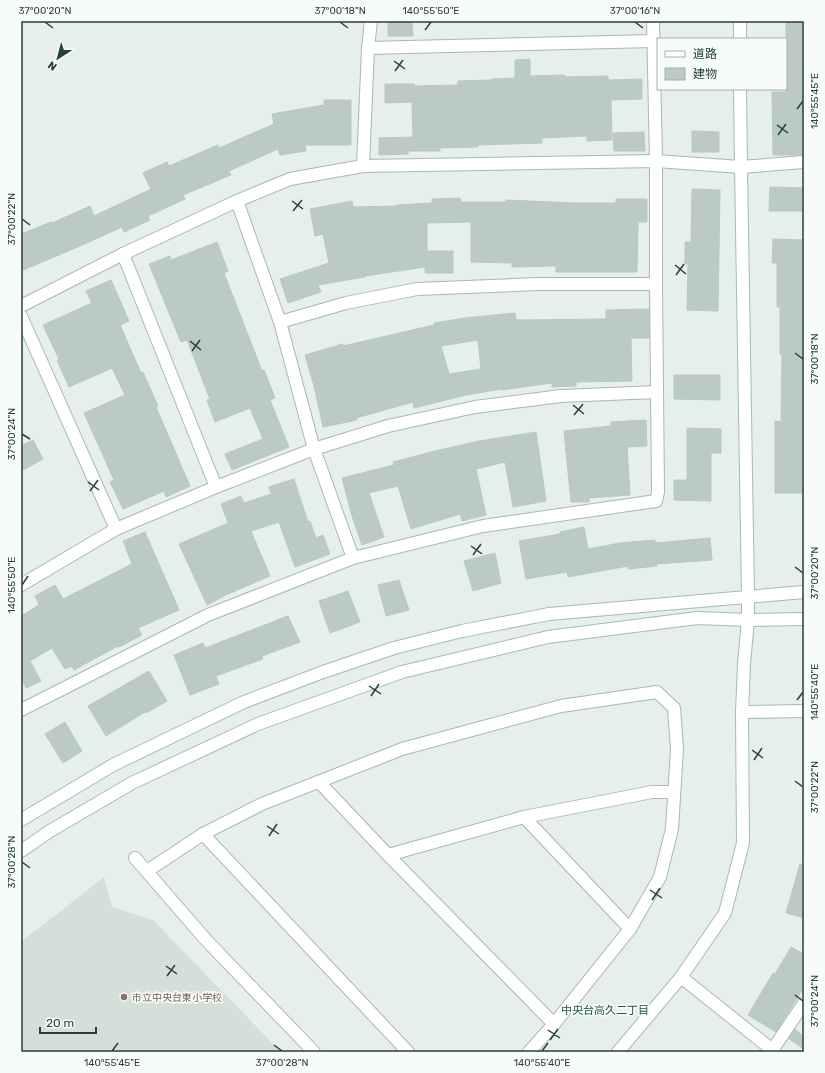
<svg xmlns="http://www.w3.org/2000/svg" width="825" height="1073" font-family="Rubik,'Noto Sans JP',sans-serif">
	<style>
		.built { fill: #d4dfda }
		.building { fill: #bbcac4; stroke: #b8c9c2; fill-rule: evenodd }
		.lines { fill: none; stroke-linecap: round; stroke-linejoin: round }
		.street-casing { stroke: #a8b8b2; stroke-width: 14 }
		.secondary-casing { stroke: #a4bbb3; stroke-width: 14 }
		.street { stroke: #fff; stroke-width: 12 }
		.secondary { stroke: #fff; stroke-width: 12 }
		.ticks { fill: none; stroke: #24423a; stroke-width: 1.5 }
		.education-dot { fill: #8d6e63; stroke: #f7fbf9; stroke-width: 1.5 }
		.labels { text-anchor: middle; stroke-width: 3.5; stroke-linejoin: round; paint-order: stroke }
		.education-label { font-size: 10px; fill: #785e54; stroke: #f7fbf9; text-anchor: start }
		.neighbourhood-label { font-size: 11px; fill: #1f5548; stroke: #f7fbf9 }
		.neatline { fill: none; stroke: #24423a; stroke-width: 1.5 }
		.ticks-label { font-size: 10px; text-anchor: middle; fill: #24423a }
	</style>
	<rect width="100%" height="100%" fill="#e6efeb"/>
	<path class="built" d="M104,877L112,907L153,920L281,1052H21V942Z"/>
	<g class="building">
		<path d="M388,21H412L413,36H388Z"/>
		<path d="M786,21H804V155H773L772,92H786Z"/>
		<path d="M530,59V76L565,75V77L608,76V80L642,79V99L611,100L612,140L587,141V136L542,138V143L478,145V147L440,148V151H408V154L379,155V138L413,137L412,102L385,103V84H414V86L458,85V81L492,80V79L515,78V60Z"/>
		<path d="M324,100H351V145H305L306,151L280,155L278,149L229,171L231,175L183,195L185,199L148,216L150,220L124,232L122,227L80,246L21,271V234L51,222L52,223L90,206L94,216L151,189L143,173L167,162L169,166L218,145L219,148L274,124L272,114L324,105Z"/>
		<path d="M692,131L719,132V152H692Z"/>
		<path d="M644,132L645,151H614L613,133Z"/>
		<path d="M770,187L804,188V211H769Z"/>
		<path d="M692,189L720,190L718,311L687,310L688,264H685V242H691Z"/>
		<path d="M460,198L461,202H506V200L575,203H616V199H647V222H638L637,272H556V266L512,267V263L471,262V222L427,223V251H453V273H425V267L365,276V277L318,285L321,292L288,303L280,279L329,263L323,234L315,236L310,209L352,201L353,207L397,206V205L432,203V199Z"/>
		<path d="M773,239L804,240V493H775V421L781,422L782,354H780V307H777V263H772Z"/>
		<path d="M217,242L228,271L224,273L262,371L264,370L275,398L270,400L289,447L232,470L225,454L263,439L250,408L215,422L207,400L210,399L187,340L181,342L149,264L170,256L171,260Z"/>
		<path d="M111,280L129,321L120,325L141,373L143,372L158,406L156,407L190,486L166,497L164,491L123,509L110,482L114,480L84,413L125,395L112,368L69,387L57,360L59,359L43,325L92,303L86,291Z"/>
		<path d="M649,309V338H631L632,381L576,382V386L552,387V383L502,390V389L466,395L414,408L413,402L356,418L357,420L323,427L314,386L305,355L343,344V346L434,325V323L465,318L515,313L516,320L606,319V310ZM478,340L481,369L449,374L441,346Z"/>
		<path d="M674,375H720V400L674,399Z"/>
		<path d="M646,420L647,446L627,447L630,495L589,498V502H571L564,431L611,426V422Z"/>
		<path d="M687,428L721,429V453H711V501L674,500V480H687Z"/>
		<path d="M536,432L546,501L513,507L505,462L476,469L486,515L462,521L460,514L411,529L398,486L369,493L384,537L362,545L352,516L342,478L394,465L393,462L435,451L479,441Z"/>
		<path d="M33,440L43,459L21,471V446Z"/>
		<path d="M294,479L308,522L310,521L316,538L323,535L330,554L295,567L279,522L251,531L270,576L228,594L207,605L179,544L228,523L221,504L241,496L244,503L271,494L269,487Z"/>
		<path d="M584,527L588,549L620,543L655,540V543L710,538L712,560L657,564V566L628,569V566L568,577L567,572L526,579L519,541L560,534V532Z"/>
		<path d="M145,532L179,610L138,628L142,635L119,647L118,646L74,670L72,666L65,669L52,648L30,661L41,681L26,688L21,678V616L39,605L35,596L55,585L63,599L132,564L123,541Z"/>
		<path d="M495,553L501,583L473,591L464,561Z"/>
		<path d="M399,580L409,610L386,616L378,585Z"/>
		<path d="M348,591L360,622L330,633L319,601Z"/>
		<path d="M288,616L300,642L262,656L263,659L216,676L219,684L190,695L174,655L203,643L205,648Z"/>
		<path d="M149,671L167,701L146,713L145,712L106,736L88,706Z"/>
		<path d="M65,722L82,751L63,763L45,734Z"/>
		<path d="M800,864L804,865V918L786,913Z"/>
		<path d="M791,947L804,954V987L776,1032L748,1015L773,973L775,974Z"/>
		<path d="M795,1029L804,1037V1049L789,1039Z"/>
	</g>
	<g class="lines">
		<g class="street-casing">
			<g id="street">
				<path d="M368,48L653,41"/>
				<path d="M363,166L368,48L371,21"/>
				<path d="M237,201L280,322L314,449L353,558"/>
				<path d="M123,254L216,487"/>
				<path d="M21,306L123,254L237,201L290,179L363,166L656,161L741,167L804,162"/>
				<path d="M21,316L116,529"/>
				<path d="M280,322L346,303L417,289L538,284H656"/>
				<path d="M21,585L116,529L216,487L314,449L388,426L475,407L561,396L657,392"/>
				<path d="M21,710L208,615L353,558L483,526L656,501L658,492L656,284V161L653,21"/>
				<path d="M742,712L804,711"/>
				<path d="M319,782L388,855L554,1024"/>
				<path d="M524,817L630,929"/>
				<path d="M203,834L408,1052"/>
				<path d="M388,855L524,817L652,792H674"/>
				<path d="M135,858L207,941L314,1052"/>
				<path d="M147,871L203,834L262,804L402,749L561,706L657,692L674,708L677,749L672,829L660,877L630,929L554,1024L529,1052"/>
				<path d="M681,977L775,1052"/>
				<path d="M771,1052L804,1003"/>
			</g>
		</g>
		<g class="secondary-casing">
			<g id="secondary">
				<path d="M740,21V39"/>
				<path d="M21,820L113,765L244,702L323,672L394,648L462,631L549,614L804,592"/>
				<path d="M21,851L50,831L132,783L258,724L402,672L548,637L697,618L748,620L804,619"/>
				<path d="M618,1052L681,977L725,913L743,843L742,712L744,664L748,620V596L741,167L740,89"/>
			</g>
		</g>
		<use href="#street" class="street"/>
		<use href="#secondary" class="secondary"/>
	</g>
	<path class="ticks" d="M45,22L53,28M340,22L348,28M635,22L643,28M425,30L431,22M394,61L405,69M395,71L403,60M797,109L803,101M777,125L788,133M778,135L786,124M292,201L303,209M293,211L302,200M22,219L30,225M675,265L686,274M676,275L684,264M190,341L201,350M192,351L200,340M795,353L803,359M573,405L584,414M574,415L583,404M22,434L30,439M88,482L99,490M90,491L98,480M471,546L482,554M473,555L481,544M795,567L803,573M22,585L28,576M369,686L381,694M371,696L379,684M797,700L803,692M752,750L763,758M754,760L762,748M795,781L803,787M267,826L279,834M269,836L277,824M22,862L30,868M650,890L662,898M652,900L660,888M166,966L177,974M167,976L175,965M795,995L803,1001M548,1030L560,1038M550,1040L558,1029M274,1045L282,1051M112,1051L118,1043M542,1051L548,1043"/>
	<circle class="education-dot" cx="124" cy="997" r="4"/>
	<g class="labels">
		<g class="education-label">
			<text x="132" y="1001">市立中央台東小学校</text>
		</g>
		<g class="neighbourhood-label">
			<text x="605" y="1014">中央台高久二丁目</text>
		</g>
	</g>
	<rect width="825" height="1073" fill="none" stroke="#f7fbf9" stroke-width="44"/>
	<rect x="657" y="38" width="130" height="52" fill="#f7fbf9" stroke="#a3b1ad"/>
	<rect x="665" y="51" width="20" height="6" fill="#ffffff" stroke="#a3b1ad"/>
	<text x="693" y="58" font-size="12" fill="#24423a">道路</text>
	<rect x="665" y="68" width="20" height="12" fill="#bbcac4" stroke="#a3b1ad"/>
	<text x="693" y="78" font-size="12" fill="#24423a">建物</text>
	<g transform="translate(58 58) rotate(216)" stroke="#f7fbf9" stroke-width="3" paint-order="stroke">
	<path d="M0-3L7 15L0 10L-7 15Z" fill="#24423a"/>
	<text y="-6" font-size="11" font-weight="bold" text-anchor="middle" fill="#24423a">N</text>
	</g>
	<path d="M40 1027v6h56v-6" fill="none" stroke="#24423a" stroke-width="2"/>
	<text x="46" y="1027" font-size="12" fill="#24423a" stroke="#f7fbf9" stroke-width="3" paint-order="stroke">20 m</text>
	<rect x="22" y="22" width="781" height="1029" class="neatline"/>
	<g class="ticks-label">
		<text x="45" y="14">37°00'20"N</text>
		<text x="340" y="14">37°00'18"N</text>
		<text x="431" y="14">140°55'50"E</text>
		<text x="635" y="14">37°00'16"N</text>
		<text transform="translate(814 101) rotate(-90)" y="4">140°55'45"E</text>
		<text transform="translate(11 219) rotate(-90)" y="4">37°00'22"N</text>
		<text transform="translate(814 359) rotate(-90)" y="4">37°00'18"N</text>
		<text transform="translate(11 434) rotate(-90)" y="4">37°00'24"N</text>
		<text transform="translate(814 573) rotate(-90)" y="4">37°00'20"N</text>
		<text transform="translate(11 585) rotate(-90)" y="4">140°55'50"E</text>
		<text transform="translate(814 692) rotate(-90)" y="4">140°55'40"E</text>
		<text transform="translate(814 787) rotate(-90)" y="4">37°00'22"N</text>
		<text transform="translate(11 862) rotate(-90)" y="4">37°00'28"N</text>
		<text transform="translate(814 1001) rotate(-90)" y="4">37°00'24"N</text>
		<text x="112" y="1066">140°55'45"E</text>
		<text x="282" y="1066">37°00'28"N</text>
		<text x="542" y="1066">140°55'40"E</text>
	</g>
</svg>
